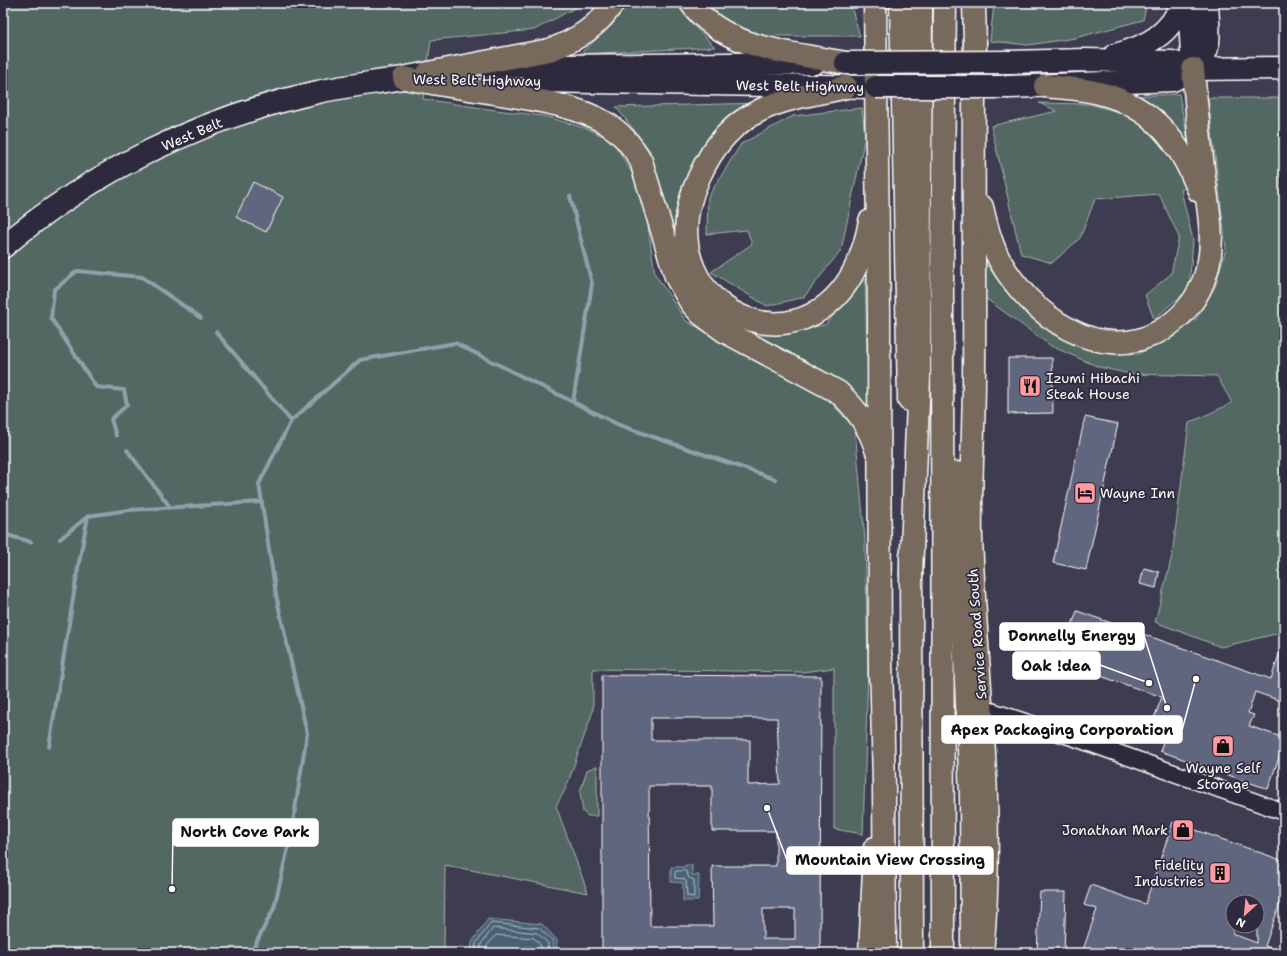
<svg xmlns="http://www.w3.org/2000/svg" width="1287" height="956" font-family="'Shantell Sans',sans-serif">
	<style>
		.green { fill: #536862; stroke: #a9b4b0 }
		.water { fill: #496074; stroke: #92a0ac }
		.lines { fill: none; stroke-linecap: round; stroke-linejoin: round }
		.shore { stroke: #b6bfc7; stroke-width: 1 }
		.stream { stroke: #92a0ac; stroke-width: 4 }
		.building { fill: #61667e; stroke: #fff; fill-rule: evenodd }
		.minor-casing { stroke: #fff; stroke-width: 19 }
		.secondary-casing { stroke: #fff; stroke-width: 25 }
		.primary-casing { stroke: #fff; stroke-width: 25 }
		.trunk-casing { stroke: #fff; stroke-width: 25 }
		.motorway-casing { stroke: #fff; stroke-width: 25 }
		.minor { stroke: #2f2a3d; stroke-width: 16 }
		.secondary { stroke: #2f2a3d; stroke-width: 22 }
		.primary { stroke: #77695c; stroke-width: 22 }
		.trunk { stroke: #77695c; stroke-width: 22 }
		.motorway { stroke: #77695c; stroke-width: 22 }
		.secondary-bridge-casing { stroke: #fff; stroke-width: 25; stroke-linecap: butt }
		.secondary-bridge { stroke: #2f2a3d; stroke-width: 22 }
		.labels { text-anchor: middle; stroke-width: 3.5; stroke-linejoin: round; paint-order: stroke }
		.street-label { font-size: 14px; fill: #fff; stroke: #2f2a3d }
		.poi-label { font-size: 14px; fill: #fff; stroke: #2f2a3d; text-anchor: start }
		.leader { fill: none; stroke: #fff; stroke-width: 1.5 }
		.callout-dot { fill: #fff; stroke: #2f2a3d; stroke-width: 1.5 }
		.callout { fill: #fff; stroke: #fff; stroke-width: 1.5 }
		.callout-label { font-size: 15px; text-anchor: middle; font-weight: bold; fill: #111 }
	</style>
	<rect width="100%" height="100%" fill="#3e3c50"/>
	<filter id="ink" filterUnits="userSpaceOnUse"><feTurbulence type="fractalNoise" baseFrequency=".025" numOctaves="2"/><feDisplacementMap in="SourceGraphic" scale="8" xChannelSelector="R" yChannelSelector="G"/><feConvolveMatrix kernelMatrix="1 2 1 2 8 2 1 2 1" color-interpolation-filters="sRGB"/></filter>
	<g filter="url(#ink)">
		<g class="green">
			<path d="M3,3H584L534,30L431,40L423,99L488,109L544,116L588,129L613,141L643,192L655,274L686,321L827,398L855,429L865,539L868,668L863,834L834,829V668L802,672L593,669V711L566,788L556,806L588,893L445,865L444,953H3Z"/>
			<path d="M624,3H677L693,25L715,47L580,54L613,24Z"/>
			<path d="M704,3H850L860,36H753L709,11Z"/>
			<path d="M994,3H1147L1143,20L1075,38L1028,45L990,41Z"/>
			<path d="M1179,94L1190,151L1130,96Z"/>
			<path d="M1208,98H1279L1284,326V632L1221,647L1155,622L1172,556L1189,423L1232,403L1217,376L1130,374L1099,367L1051,346L985,298L984,261L1014,301L1052,333L1104,353L1138,354L1169,339L1197,318L1215,287L1226,248Z"/>
			<path d="M761,103L718,133L685,182L675,252L644,151L651,152L616,107Z"/>
			<path d="M1039,103L1089,104L1122,113L1157,135L1190,186L1181,190L1193,240L1189,289L1154,319L1145,295L1171,274L1179,237L1159,194L1095,199L1080,238L1052,263L1021,254L991,126L1057,111Z"/>
			<path d="M862,108L865,137L841,250L804,297L767,306L711,272L752,244L747,230L707,234L708,197L741,144L793,116Z"/>
			<path d="M865,278L869,420L749,337L825,325Z"/>
			<path d="M597,766V816H588L583,812L580,792L587,770Z"/>
		</g>
		<g class="water">
			<path d="M685,865H692V875H699L698,901H683V883L671,882V867H685Z"/>
			<path d="M488,919L542,924L557,940L556,953H471L472,942Z"/>
		</g>
		<g class="lines">
			<g class="shore">
				<path d="M676,871H686L689,878L694,880V897L687,896L686,881L684,879L675,878Z"/>
				<path d="M475,953L476,943L491,923L539,928L553,941V953"/>
				<path d="M480,953L481,944L493,928L537,933L548,943L547,953"/>
				<path d="M486,953L487,946L496,935L534,938L541,946V953"/>
			</g>
			<g class="stream">
				<path d="M570,196L592,284L573,402"/>
				<path d="M216,332L291,421"/>
				<path d="M116,436L111,419L127,405L124,390L96,387L51,318L54,290L77,271L142,277L201,318"/>
				<path d="M127,450L170,507"/>
				<path d="M3,529L7,535L31,542"/>
				<path d="M60,539L88,516L129,510L262,502"/>
				<path d="M49,747L78,568L88,516"/>
				<path d="M251,953L274,908L291,835L307,733L276,595L259,484L291,421L360,360L455,343L619,425L775,479"/>
			</g>
		</g>
		<g class="building">
			<path d="M253,182L283,197L266,232L236,217Z"/>
			<path d="M1008,358H1052L1053,413L1008,414Z"/>
			<path d="M1085,417L1118,424L1086,570L1053,563Z"/>
			<path d="M1144,568L1159,572L1156,588L1140,584Z"/>
			<path d="M1077,611L1271,679L1282,646L1284,647V702L1255,692L1248,713L1254,715L1249,726L1284,738V743L1268,789L1160,751L1166,732L1151,726L1162,697L1068,665L1062,654Z"/>
			<path d="M602,675L821,676L820,953H602ZM651,718H777L780,784L748,785V760H750V740H651ZM649,786H712V831H776V866H712L713,926H650ZM763,909H795V939H763Z"/>
			<path d="M1173,822L1284,861V892L1265,946L1281,951V953H1093L1083,950L1097,909L1084,905L1091,885L1145,904ZM1233,902H1257V943L1233,934Z"/>
			<path d="M1040,892H1066L1064,953H1037Z"/>
		</g>
		<g class="lines">
			<g class="minor-casing">
				<path id="minor" d="M982,708L1078,739L1284,812"/>
			</g>
			<g class="secondary-casing">
				<g id="secondary">
					<path d="M1189,3L1193,69"/>
					<path d="M1115,55C1146,47 1171,34 1182,3"/>
					<path d="M1009,62L1085,60L1172,62L1193,69L1284,68"/>
					<path d="M489,67L814,63"/>
					<path d="M535,81L876,87"/>
					<path d="M1009,87L1173,80C1215,56 1209,48 1207,3"/>
					<path d="M3,247C92,171 204,117 318,92C353,84 388,82 423,74"/>
				</g>
			</g>
			<g class="primary-casing">
				<g id="primary">
					<path d="M691,3C724,50 794,53 846,63"/>
					<path d="M875,3L879,313L880,678"/>
					<path d="M975,43C972,154 975,266 974,377C974,431 970,484 971,537C976,676 996,814 982,953"/>
					<path d="M428,73L549,50C576,41 598,27 613,3"/>
					<path d="M404,78C436,84 468,89 501,94C535,100 575,105 606,123C622,133 632,145 641,161L676,277L691,303L701,314L724,331L838,392C856,408 870,428 877,452"/>
					<path d="M1045,86C1062,88 1082,88 1099,93C1153,106 1180,142 1199,191"/>
					<path d="M846,87C818,94 787,97 761,110C732,123 712,148 699,177C634,318 838,400 870,221"/>
					<path d="M982,207C986,225 991,245 1000,261C1030,314 1099,366 1160,331C1182,318 1199,298 1206,273C1216,243 1208,208 1204,177C1200,141 1196,105 1193,69"/>
					<path d="M870,953L875,848"/>
				</g>
			</g>
			<g class="trunk-casing">
				<g id="trunk">
					<path d="M901,3L909,400"/>
					<path d="M974,3L975,45"/>
					<path d="M957,473L971,797L972,953"/>
					<path d="M911,556L912,953"/>
					<path d="M881,658L884,785L885,953"/>
					<path d="M943,953L942,284L945,3"/>
				</g>
			</g>
			<g class="motorway-casing">
				<path id="motorway" d="M911,575L919,377L921,3"/>
			</g>
			<use href="#minor" class="minor"/>
			<use href="#secondary" class="secondary"/>
			<use href="#primary" class="primary"/>
			<use href="#trunk" class="trunk"/>
			<use href="#motorway" class="motorway"/>
			<g class="secondary-bridge-casing">
				<g id="secondary-bridge">
					<path d="M846,63L1009,62"/>
					<path d="M876,87H1009"/>
				</g>
			</g>
			<use href="#secondary-bridge" class="secondary-bridge"/>
		</g>
	</g>
	<defs>
		<g id="restaurant-square" transform="scale(1.15)"><rect x="-9" y="-9" width="18" height="18" rx="4" fill="#ff9aa2" stroke="#2f2a3d"/><path d="M-5-6h1v4h1v-4h1v4h1v-4h1v5L-1.5 .5V6h-2V.5L-5-1ZM5-6V6H3V1.5H1.5Q1.5-4 5-6Z" fill="#111"/></g>
		<g id="hotel-square" transform="scale(1.15)"><rect x="-9" y="-9" width="18" height="18" rx="4" fill="#ff9aa2" stroke="#2f2a3d"/><path d="M-6-4.5h1.5V1H6V5H4.5V3h-9V5H-6ZM-4 0a1.8 1.8 0 1 1 3.6 0ZM.5 0V-2.5h3Q6-2.5 6 0Z" fill="#111"/></g>
		<g id="shop-square" transform="scale(1.15)"><rect x="-9" y="-9" width="18" height="18" rx="4" fill="#ff9aa2" stroke="#2f2a3d"/><path d="M-5-2.5h2.3a2.7 3.5 0 0 1 5.4 0H5L5.5 6h-11ZM-1.5-2.5h3a1.5 2.3 0 0 0-3 0Z" fill="#111"/></g>
		<g id="building-square" transform="scale(1.15)"><rect x="-9" y="-9" width="18" height="18" rx="4" fill="#ff9aa2" stroke="#2f2a3d"/><path d="M-4-6H4V6H1V3H-1V6H-4ZM-2.5-4.3h1.7v1.8h-1.7ZM.8-4.3h1.7v1.8H.8ZM-2.5-1h1.7V.8h-1.7ZM.8-1h1.7V.8H.8Z" fill="#111"/></g>
	</defs>
	<g fill-rule="evenodd">
		<use href="#restaurant-square" x="1030" y="386"/>
		<use href="#hotel-square" x="1085" y="493"/>
		<use href="#shop-square" x="1223" y="746"/>
		<use href="#shop-square" x="1183" y="830"/>
		<use href="#building-square" x="1220" y="873"/>
	</g>
	<g class="labels">
		<g class="street-label">
			<text transform="translate(477 80) rotate(1)" y="5">West Belt Highway</text>
			<text transform="translate(800 86) rotate(1)" y="5">West Belt Highway</text>
			<text transform="translate(192 134) rotate(-23)" y="5">West Belt</text>
			<text transform="translate(977 634) rotate(-94)" y="5">Service Road South</text>
		</g>
		<g class="poi-label">
			<text x="1046" y="383">Izumi Hibachi<tspan x="1046" dy="16">Steak House</tspan></text>
			<text x="1100" y="498">Wayne Inn</text>
			<text x="1223" y="773" text-anchor="middle">Wayne Self<tspan x="1223" dy="16">Storage</tspan></text>
			<text x="1168" y="835" text-anchor="end">Jonathan Mark</text>
			<text x="1204" y="870" text-anchor="end">Fidelity<tspan x="1204" dy="16">Industries</tspan></text>
		</g>
	</g>
	<path class="leader" d="M1167 708L1144 636M1149 683L1100 665M1196 679L1182 730M172 889L173 832M767 808L787 860"/>
	<g class="callout-dot">
		<circle cx="1167" cy="708" r="4"/>
		<circle cx="1149" cy="683" r="4"/>
		<circle cx="1196" cy="679" r="4"/>
		<circle cx="172" cy="889" r="4"/>
		<circle cx="767" cy="808" r="4"/>
	</g>
	<g class="callout">
		<rect x="1000" y="623" width="144" height="27" rx="4"/>
		<rect x="1013" y="652" width="87" height="27" rx="4"/>
		<rect x="942" y="716" width="240" height="27" rx="4"/>
		<rect x="173" y="819" width="145" height="27" rx="4"/>
		<rect x="787" y="847" width="206" height="27" rx="4"/>
	</g>
	<g class="callout-label">
		<text x="1072" y="641">Donnelly Energy</text>
		<text x="1056" y="671">Oak !dea</text>
		<text x="1062" y="735">Apex Packaging Corporation</text>
		<text x="245" y="837">North Cove Park</text>
		<text x="890" y="865">Mountain View Crossing</text>
	</g>
	<rect width="1287" height="956" fill="none" stroke="#2f2a3d" stroke-width="16"/>
	<rect x="8" y="8" width="1271" height="940" fill="none" stroke="#fff" stroke-width="1.5" filter="url(#ink)"/>
	<g transform="translate(1245 914) rotate(207)"><circle r="19" fill="#2f2a3d" stroke="#827f8b"/>
	<path d="M0-3L7 15L0 10L-7 15Z" fill="#ff9aa2"/>
	<text y="-6" font-size="11" font-weight="bold" text-anchor="middle" fill="#ffffff">N</text>
	</g>
</svg>
